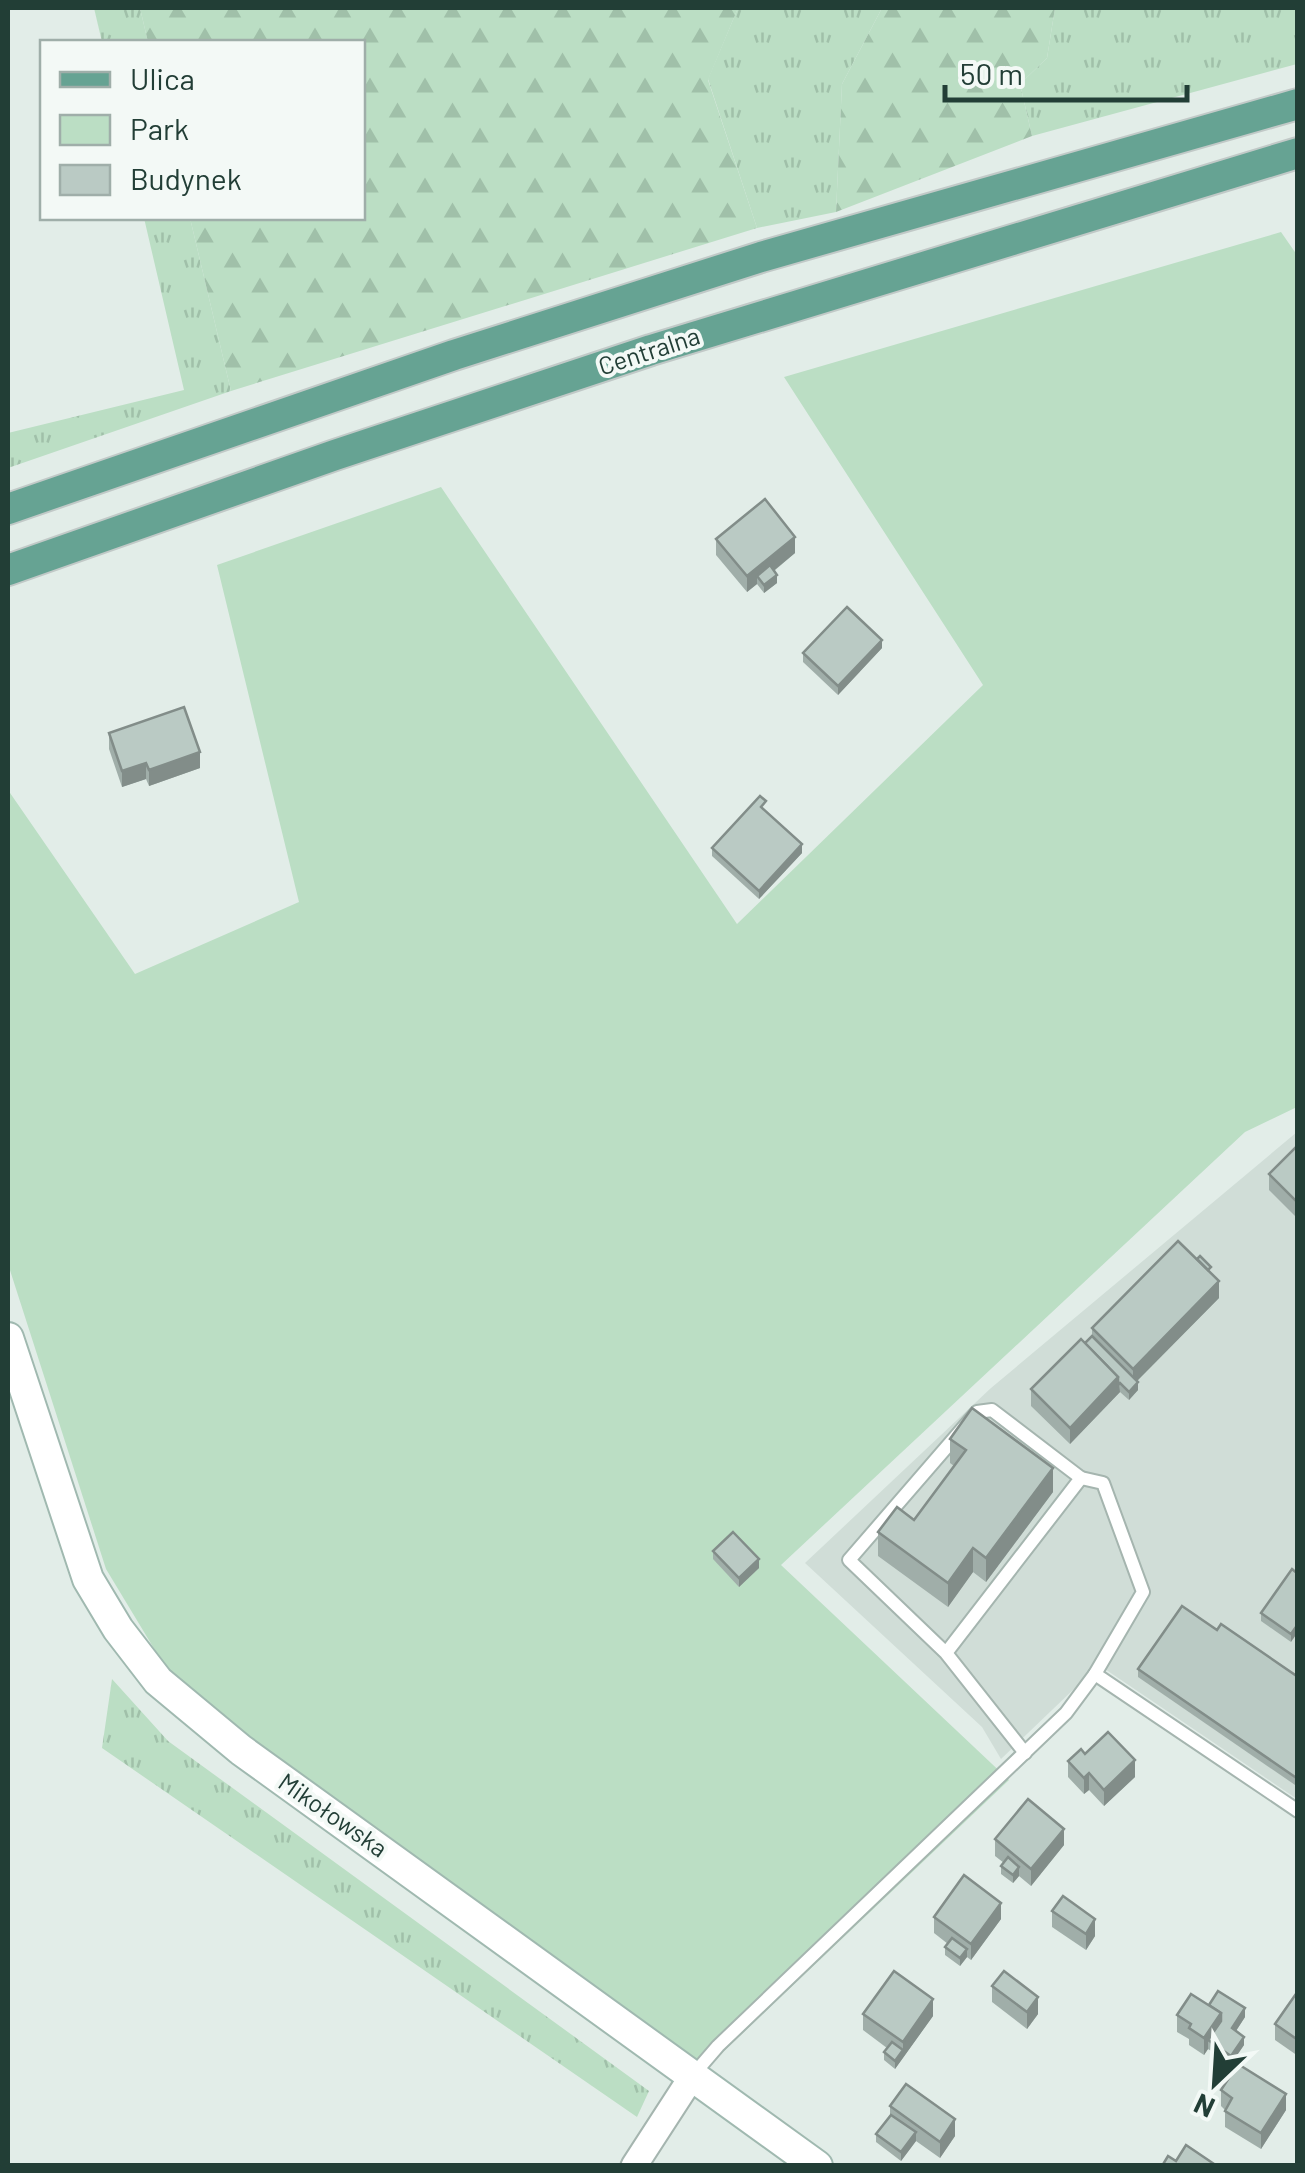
<svg xmlns="http://www.w3.org/2000/svg" width="1305" height="2173" font-family="Barlow,sans-serif">
	<style>
		.built { fill: #d0ddd7 }
		.grass { fill: url(#grass-tufts) }
		.forest { fill: url(#forest-firs) }
		.green { fill: #bbdec4 }
		.lines { fill: none; stroke-linecap: round; stroke-linejoin: round }
		.lane-casing { stroke: #a5b5af; stroke-width: 16 }
		.street-casing { stroke: #a5b5af; stroke-width: 29 }
		.secondary-casing { stroke: #a0b9b0; stroke-width: 34 }
		.primary-casing { stroke: #c1c9c7; stroke-width: 34 }
		.lane { stroke: #fff; stroke-width: 12 }
		.street { stroke: #fff; stroke-width: 25 }
		.secondary { stroke: #fff; stroke-width: 30 }
		.primary { stroke: #66a393; stroke-width: 30 }
		.wall { fill: #a0aea9 }
		.shaded-wall { fill: #828d89 }
		.building { fill: #bacac4; stroke: #828d89; stroke-width: 2.5 }
		.labels { text-anchor: middle; stroke-width: 8; stroke-linejoin: round; paint-order: stroke }
		.street-label { font-size: 25px; fill: #223e36; stroke: #f3f9f6 }
	</style>
	<defs>
		<pattern id="grass-tufts" width="24" height="20" patternUnits="userSpaceOnUse" patternTransform="scale(2.5)"><rect width="24" height="20" fill="#bbdec4"/><path d="M3 7l-1-3M5 7V3M7 7l1-3M15 17l-1-3M17 17v-4M19 17l1-3" fill="none" stroke="#a0c0a9"/></pattern>
		<pattern id="forest-firs" width="22" height="20" patternUnits="userSpaceOnUse" patternTransform="scale(2.5)"><rect width="22" height="20" fill="#bbdec4"/><path d="M5 1l3.5 6h-7zM16 11l3.5 6h-7z" fill="#a0c0a9"/></pattern>
	</defs>
	<rect width="100%" height="100%" fill="#e2ede8"/>
	<path class="built" d="M1297,1132V1799L1099,1665L1001,1759L982,1727L805,1563L991,1388Z"/>
	<g class="grass">
		<path d="M94,8H140L148,42H102Z"/>
		<path d="M738,8H882L842,84L836,212L757,228L708,79Z"/>
		<path d="M1055,8H1297V64L1032,136L1020,84L1047,58Z"/>
		<path d="M144,218H190L231,391L8,468V433L184,390Z"/>
		<path d="M112,1679L168,1741L649,2091L637,2117L102,1748Z"/>
	</g>
	<g class="forest">
		<path d="M140,8H738L708,80L757,228L231,391L190,218H362V42H148Z"/>
		<path d="M882,8H1055L1047,58L1020,84L1032,136L836,212L842,84Z"/>
	</g>
	<path class="green" d="M1281,232L1297,255V1107L1245,1132L781,1565L1009,1780L684,2089L176,1685L106,1569L8,1264V790L135,974L299,902L217,565L441,487L737,924L983,685L784,377Z"/>
	<g class="lines">
		<g class="lane-casing">
			<g id="lane">
				<path d="M946,1653L1081,1478L992,1410L977,1412L849,1560L946,1653L1025,1753"/>
				<path d="M1095,1674L1298,1811"/>
				<path d="M693,2075L718,2046L1066,1713L1095,1674L1143,1592L1103,1483L1081,1478"/>
			</g>
		</g>
		<g class="street-casing">
			<path id="street" d="M634,2166L693,2075"/>
		</g>
		<g class="secondary-casing">
			<path id="secondary" d="M8,1338L88,1579L118,1629L158,1681L241,1750L817,2166"/>
		</g>
		<g class="primary-casing">
			<g id="primary">
				<path d="M8,509L454,355L761,257L1298,104"/>
				<path d="M8,570L335,455L651,350L1298,153"/>
			</g>
		</g>
		<use href="#lane" class="lane"/>
		<use href="#street" class="street"/>
		<use href="#secondary" class="secondary"/>
		<use href="#primary" class="primary"/>
	</g>
	<g class="wall">
		<path d="M716,539L795,553L774,571L777,583L764,593L757,584L747,592L716,555Z"/>
		<path d="M882,648L838,695L803,662V653Z"/>
		<path d="M109,733L200,768L149,786L146,779L122,787L109,749Z"/>
		<path d="M765,810L802,853L759,899L712,856V848Z"/>
		<path d="M1298,1145V1219L1269,1190V1174Z"/>
		<path d="M1211,1273L1219,1298L1137,1381L1138,1390L1129,1400L1120,1392L1070,1444L1031,1406V1389L1092,1336V1328Z"/>
		<path d="M950,1439L1053,1492L986,1582L973,1572L948,1607L878,1556V1532L914,1520L954,1466L950,1463Z"/>
		<path d="M713,1551L759,1568L739,1587L713,1559Z"/>
		<path d="M1298,1574L1291,1642L1261,1621V1613Z"/>
		<path d="M1217,1630L1298,1677V1787L1138,1677V1669Z"/>
		<path d="M1085,1754L1135,1777L1104,1806L1089,1790L1084,1794L1068,1777V1761Z"/>
		<path d="M995,1839L1064,1845L1031,1886L1019,1876L1013,1883L1001,1874V1866L1004,1863L995,1856Z"/>
		<path d="M1052,1911L1095,1936L1086,1950L1052,1927Z"/>
		<path d="M934,1917L1001,1919L971,1960L967,1957L960,1966L945,1955V1947L948,1944L934,1933Z"/>
		<path d="M992,1986L1038,2014L1027,2029L992,2002Z"/>
		<path d="M1298,1991V2056L1275,2040V2024Z"/>
		<path d="M1209,2005L1245,2017L1236,2031L1244,2045L1231,2064L1208,2049L1204,2055L1189,2045V2039L1177,2032V2015Z"/>
		<path d="M863,2014L933,2016L895,2069L884,2060V2052L887,2048L863,2030Z"/>
		<path d="M1221,2090L1286,2110L1261,2149L1225,2127V2110L1221,2106Z"/>
		<path d="M890,2106L955,2136L940,2158L916,2141L901,2161L876,2142V2134L890,2115Z"/>
	</g>
	<g class="shaded-wall">
		<path d="M795,537V553L761,581L757,576V584L747,592V576Z"/>
		<path d="M777,575V583L764,593V585Z"/>
		<path d="M882,640V648L838,695V686Z"/>
		<path d="M200,752V768L149,786V770Z"/>
		<path d="M146,763V779L122,787V771Z"/>
		<path d="M802,844V853L759,899V891Z"/>
		<path d="M1219,1281V1298L1133,1385V1369Z"/>
		<path d="M1118,1377L1120,1392L1070,1444V1428Z"/>
		<path d="M1138,1382V1390L1129,1400V1392Z"/>
		<path d="M1053,1468V1492L986,1582V1558Z"/>
		<path d="M973,1548V1572L948,1607V1583Z"/>
		<path d="M759,1559V1568L739,1587V1578Z"/>
		<path d="M1298,1624V1632L1291,1642V1634Z"/>
		<path d="M1135,1760V1777L1104,1806V1790Z"/>
		<path d="M1089,1773V1790L1084,1794V1778Z"/>
		<path d="M1064,1829V1845L1031,1886V1869Z"/>
		<path d="M1019,1867V1876L1013,1883V1875Z"/>
		<path d="M1001,1903V1919L971,1960V1944Z"/>
		<path d="M1095,1919V1936L1086,1950V1934Z"/>
		<path d="M967,1949V1957L960,1966V1958Z"/>
		<path d="M1038,1997V2014L1027,2029V2012Z"/>
		<path d="M933,1999V2016L895,2069V2061L903,2050V2042Z"/>
		<path d="M1245,2008V2017L1232,2037V2028Z"/>
		<path d="M1221,2013V2029L1208,2040V2049L1204,2055V2038Z"/>
		<path d="M1244,2037V2045L1231,2064V2056Z"/>
		<path d="M1286,2094V2110L1261,2149V2133Z"/>
		<path d="M955,2119V2136L940,2158V2142Z"/>
		<path d="M916,2132V2141L901,2161V2152Z"/>
	</g>
	<g class="building">
		<path d="M765,499L795,537L747,576L716,539Z"/>
		<path d="M770,565L777,575L764,585L757,576Z"/>
		<path d="M847,607L882,640L838,686L803,653Z"/>
		<path d="M184,707L200,752L149,770L146,763L122,771L109,733Z"/>
		<path d="M760,796L766,801L761,807L802,844L759,891L712,848Z"/>
		<path d="M1298,1145V1203L1269,1174Z"/>
		<path d="M1178,1241L1219,1281L1133,1369L1092,1328Z"/>
		<path d="M1200,1256L1211,1267L1208,1270L1197,1259Z"/>
		<path d="M1092,1336L1138,1382L1129,1392L1120,1383L1118,1385V1377L1085,1343Z"/>
		<path d="M1081,1339L1118,1377L1070,1428L1031,1389Z"/>
		<path d="M972,1408L1053,1468L986,1558L973,1548L948,1583L878,1532L897,1507L914,1520L966,1450L950,1439Z"/>
		<path d="M733,1532L759,1559L739,1578L713,1551Z"/>
		<path d="M1292,1569L1298,1574V1624L1291,1634L1261,1613Z"/>
		<path d="M1182,1606L1217,1630L1221,1624L1298,1677V1779L1138,1669Z"/>
		<path d="M1108,1732L1135,1760L1104,1790L1089,1773L1084,1778L1068,1761L1081,1749L1085,1754Z"/>
		<path d="M1028,1799L1064,1829L1031,1869L995,1839Z"/>
		<path d="M1008,1857L1019,1867L1013,1875L1001,1866Z"/>
		<path d="M964,1875L1001,1903L971,1944L934,1917Z"/>
		<path d="M1063,1896L1095,1919L1086,1934L1052,1911Z"/>
		<path d="M952,1938L967,1949L960,1958L945,1947Z"/>
		<path d="M894,1971L933,1999L903,2042L863,2014Z"/>
		<path d="M1004,1971L1038,1997L1027,2012L992,1986Z"/>
		<path d="M1218,1991L1245,2008L1232,2028L1244,2037L1231,2056L1208,2040L1221,2021V2013L1209,2005Z"/>
		<path d="M1298,1991V2040L1275,2024Z"/>
		<path d="M1191,1994L1221,2013L1204,2038L1189,2028L1191,2024L1177,2015Z"/>
		<path d="M892,2042L903,2050L895,2061L884,2052Z"/>
		<path d="M1238,2064L1286,2094L1261,2133L1225,2111L1232,2098L1221,2090Z"/>
		<path d="M906,2084L955,2119L940,2142L890,2106Z"/>
		<path d="M891,2115L916,2132L901,2152L876,2134Z"/>
		<path d="M1186,2145L1217,2166H1162L1168,2156L1176,2161Z"/>
	</g>
	<g class="labels">
		<g class="street-label">
			<text transform="translate(649 351) rotate(-18)" y="9">Centralna</text>
			<text transform="translate(333 1815) rotate(35)" y="9">Mikołowska</text>
		</g>
	</g>
	<rect width="1305" height="2173" fill="none" stroke="#223e36" stroke-width="20"/>
	<rect x="40" y="40" width="325" height="180" fill="#f3f9f6" stroke="#9faea9" stroke-width="2.5"/>
	<rect x="60" y="72" width="50" height="15" fill="#66a393" stroke="#9faea9" stroke-width="2.5"/>
	<text x="130" y="90" font-size="30" fill="#223e36">Ulica</text>
	<rect x="60" y="115" width="50" height="30" fill="#bbdec4" stroke="#9faea9" stroke-width="2.5"/>
	<text x="130" y="140" font-size="30" fill="#223e36">Park</text>
	<rect x="60" y="165" width="50" height="30" fill="#bacac4" stroke="#9faea9" stroke-width="2.5"/>
	<text x="130" y="190" font-size="30" fill="#223e36">Budynek</text>
	<g transform="translate(1215 2083) rotate(205)" stroke="#f3f9f6" stroke-width="8" paint-order="stroke">
	<path d="M0-8L18 38L0 25L-18 38Z" fill="#223e36"/>
	<text y="-15" font-size="28" font-weight="bold" text-anchor="middle" fill="#223e36">N</text>
	</g>
	<path d="M945 85v15h242v-15" fill="none" stroke="#223e36" stroke-width="5"/>
	<text x="960" y="85" font-size="30" fill="#223e36" stroke="#f3f9f6" stroke-width="8" paint-order="stroke">50 m</text>
</svg>
